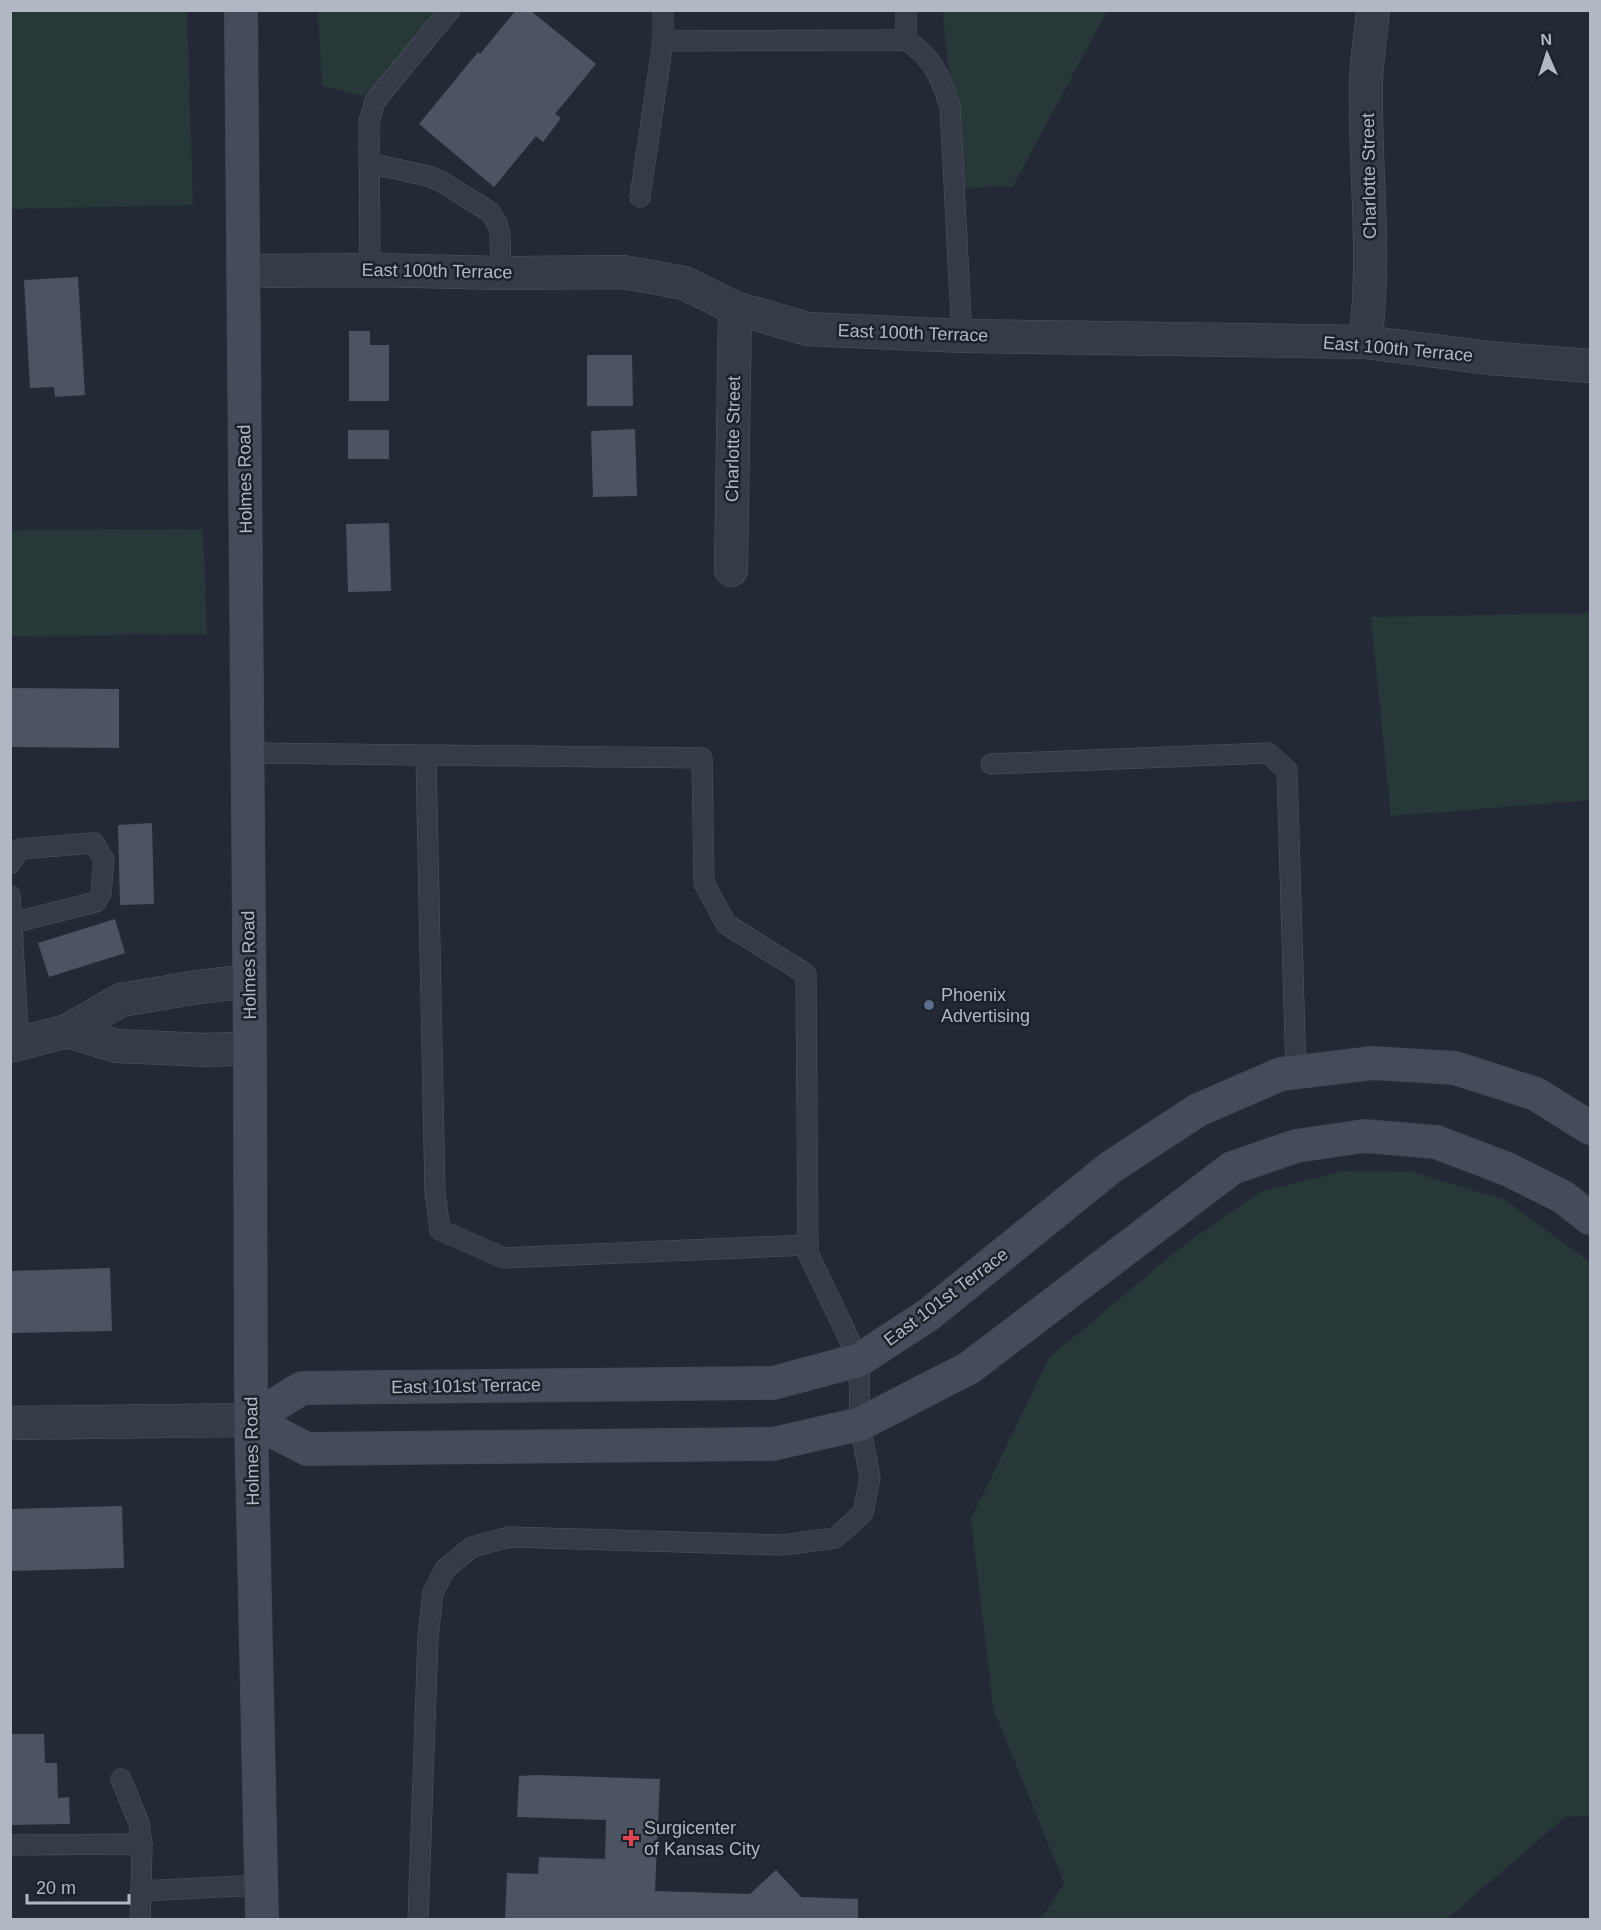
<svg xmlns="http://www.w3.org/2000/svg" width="1601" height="1930" font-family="Arial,sans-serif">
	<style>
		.green { fill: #283839 }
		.building { fill: #4c5461 }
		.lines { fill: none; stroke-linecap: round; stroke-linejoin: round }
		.lane-casing { stroke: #515761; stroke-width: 21 }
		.street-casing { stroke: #515761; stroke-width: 34 }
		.secondary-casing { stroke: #404650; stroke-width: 34 }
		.lane { stroke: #363c47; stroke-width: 20 }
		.street { stroke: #363c47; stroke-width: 33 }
		.secondary { stroke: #454c59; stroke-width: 33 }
		.service-dot { fill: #5c6f8a; stroke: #1c222b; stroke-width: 2 }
		.health-dot { fill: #e0444e; stroke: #1c222b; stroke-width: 2 }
		.labels { text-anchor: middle; stroke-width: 5; stroke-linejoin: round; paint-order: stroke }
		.street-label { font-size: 18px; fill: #b1b7c3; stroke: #1c222b }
		.poi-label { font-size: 18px; fill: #b1b7c3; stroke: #1c222b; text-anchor: start }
	</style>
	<rect width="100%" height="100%" fill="#232a36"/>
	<g class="green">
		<path d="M10,11H187L193,205L11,209Z"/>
		<path d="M318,11H439L401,61L363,96L322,86Z"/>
		<path d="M943,11H1107L1013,186L958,188Z"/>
		<path d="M203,529L207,634L11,636V530Z"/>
		<path d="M1590,613V800L1391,816L1371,617Z"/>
		<path d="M1345,1171L1412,1172L1505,1200L1590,1262V1815L1565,1817L1447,1919H1041L1064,1883L993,1708L971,1519L1049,1358L1179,1249L1260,1192Z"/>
	</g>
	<g class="building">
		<path d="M516,10H530L596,64L555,114L561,118L543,142L536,136L494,187L419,124L478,52L480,54Z"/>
		<path d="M78,277L85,395L55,397L54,387L30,388L24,280Z"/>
		<path d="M349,331H370V345H389V401H349Z"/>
		<path d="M587,355H632L633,406H587Z"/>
		<path d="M635,429L637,496L593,497L591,431Z"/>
		<rect x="348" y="430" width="41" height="29"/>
		<path d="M389,523L391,591L348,592L346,524Z"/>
		<path d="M10,688L119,689V748L10,747Z"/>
		<path d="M152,823L154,904L120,905L118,825Z"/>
		<path d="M115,919L125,953L49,977L38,943Z"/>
		<path d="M110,1268L112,1331L10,1333V1271Z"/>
		<path d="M122,1506L124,1568L10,1571V1509Z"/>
		<path d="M10,1734H44L45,1763H57L58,1798L69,1797L70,1824L10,1825Z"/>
		<path d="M536,1775L660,1779L655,1891L750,1894L776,1870L801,1897L858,1899V1920H505L507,1873L538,1874L539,1857L605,1859L606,1820L517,1817L519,1776Z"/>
	</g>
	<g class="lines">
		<g class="lane-casing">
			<g id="lane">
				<path d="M663,10V41L906,40C933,57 941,78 950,107L962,336"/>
				<path d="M906,10V40"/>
				<path d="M369,163L428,176L442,182L490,212L497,223L500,234L501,273"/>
				<path d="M640,197L663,41"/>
				<path d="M370,270L369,122L375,101L450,10"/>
				<path d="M248,753L702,758L704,883L726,924L806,974L808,1253L859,1360L860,1424L870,1478L863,1513L835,1538L783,1545L510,1537L472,1547L445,1569L433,1593L428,1637L418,1920"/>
				<path d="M426,755L435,1192L440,1230L504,1258L808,1245"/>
				<path d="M991,764L1268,753L1287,770L1296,1072"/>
				<path d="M10,864L20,849L94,843L104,860L101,893L96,902L12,923"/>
				<path d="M10,895L19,1044"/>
				<path d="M121,1779L139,1823L142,1844L141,1891"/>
				<path d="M10,1845L142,1844"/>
				<path d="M140,1920L141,1891L262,1885"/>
			</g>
		</g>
		<g class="street-casing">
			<g id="street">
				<path d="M243,271L370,270L501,273L623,272L684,283L735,308L808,329L962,336L1365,342L1489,358L1590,366"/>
				<path d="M1365,342C1377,255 1364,167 1366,79C1367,56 1371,33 1373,10"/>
				<path d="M731,570L735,308"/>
				<path d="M67,1031L117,1046L207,1050L250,1048"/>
				<path d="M10,1046L67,1031L121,1000L198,987L249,981"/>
				<path d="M10,1423L251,1420"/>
			</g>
		</g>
		<g class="secondary-casing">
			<g id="secondary">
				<path d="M241,10L250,1048L251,1420L262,1920"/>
				<path d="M251,1420L302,1388L773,1383L859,1360L928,1315L1111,1167L1198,1110L1281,1074L1373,1063L1455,1068L1536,1094L1590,1128"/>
				<path d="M251,1420L307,1449L773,1444L860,1424L969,1368L1232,1168L1296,1146L1364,1136L1436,1142L1507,1169L1563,1197L1590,1218"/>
			</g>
		</g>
		<use href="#lane" class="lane"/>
		<use href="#street" class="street"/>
		<use href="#secondary" class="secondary"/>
	</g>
	<circle class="service-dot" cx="929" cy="1005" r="6"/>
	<path class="health-dot" d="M628 1829h6v6h6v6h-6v6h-6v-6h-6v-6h6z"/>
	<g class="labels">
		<g class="street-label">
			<text transform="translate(1369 176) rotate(-91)" y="6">Charlotte Street</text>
			<text transform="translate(437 271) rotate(1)" y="6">East 100th Terrace</text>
			<text transform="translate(913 333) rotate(2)" y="6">East 100th Terrace</text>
			<text transform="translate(1398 349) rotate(5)" y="6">East 100th Terrace</text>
			<text transform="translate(733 439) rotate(-89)" y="6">Charlotte Street</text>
			<text transform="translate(245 479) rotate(-91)" y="6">Holmes Road</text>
			<text transform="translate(249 965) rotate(-91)" y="6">Holmes Road</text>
			<text transform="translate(946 1297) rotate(-37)" y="6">East 101st Terrace</text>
			<text transform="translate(466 1386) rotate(-1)" y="6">East 101st Terrace</text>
			<text transform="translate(252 1451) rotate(-91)" y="6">Holmes Road</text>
		</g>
		<g class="poi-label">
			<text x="941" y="1001">Phoenix<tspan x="941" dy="21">Advertising</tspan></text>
			<text x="644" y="1834">Surgicenter<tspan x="644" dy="21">of Kansas City</tspan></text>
		</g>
	</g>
	<rect width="1601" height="1930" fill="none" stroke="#b1b7c3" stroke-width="24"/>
	<g transform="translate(1547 54) rotate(357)" stroke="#1c222b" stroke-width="4.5" paint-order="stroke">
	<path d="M0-4.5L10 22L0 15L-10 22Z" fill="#b1b7c3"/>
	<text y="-9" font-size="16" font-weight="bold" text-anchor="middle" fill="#b1b7c3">N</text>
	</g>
	<path d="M27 1894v9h102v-9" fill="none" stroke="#b1b7c3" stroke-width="3"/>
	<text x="36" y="1894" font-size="18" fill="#b1b7c3" stroke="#1c222b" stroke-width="4.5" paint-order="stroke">20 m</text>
</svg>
